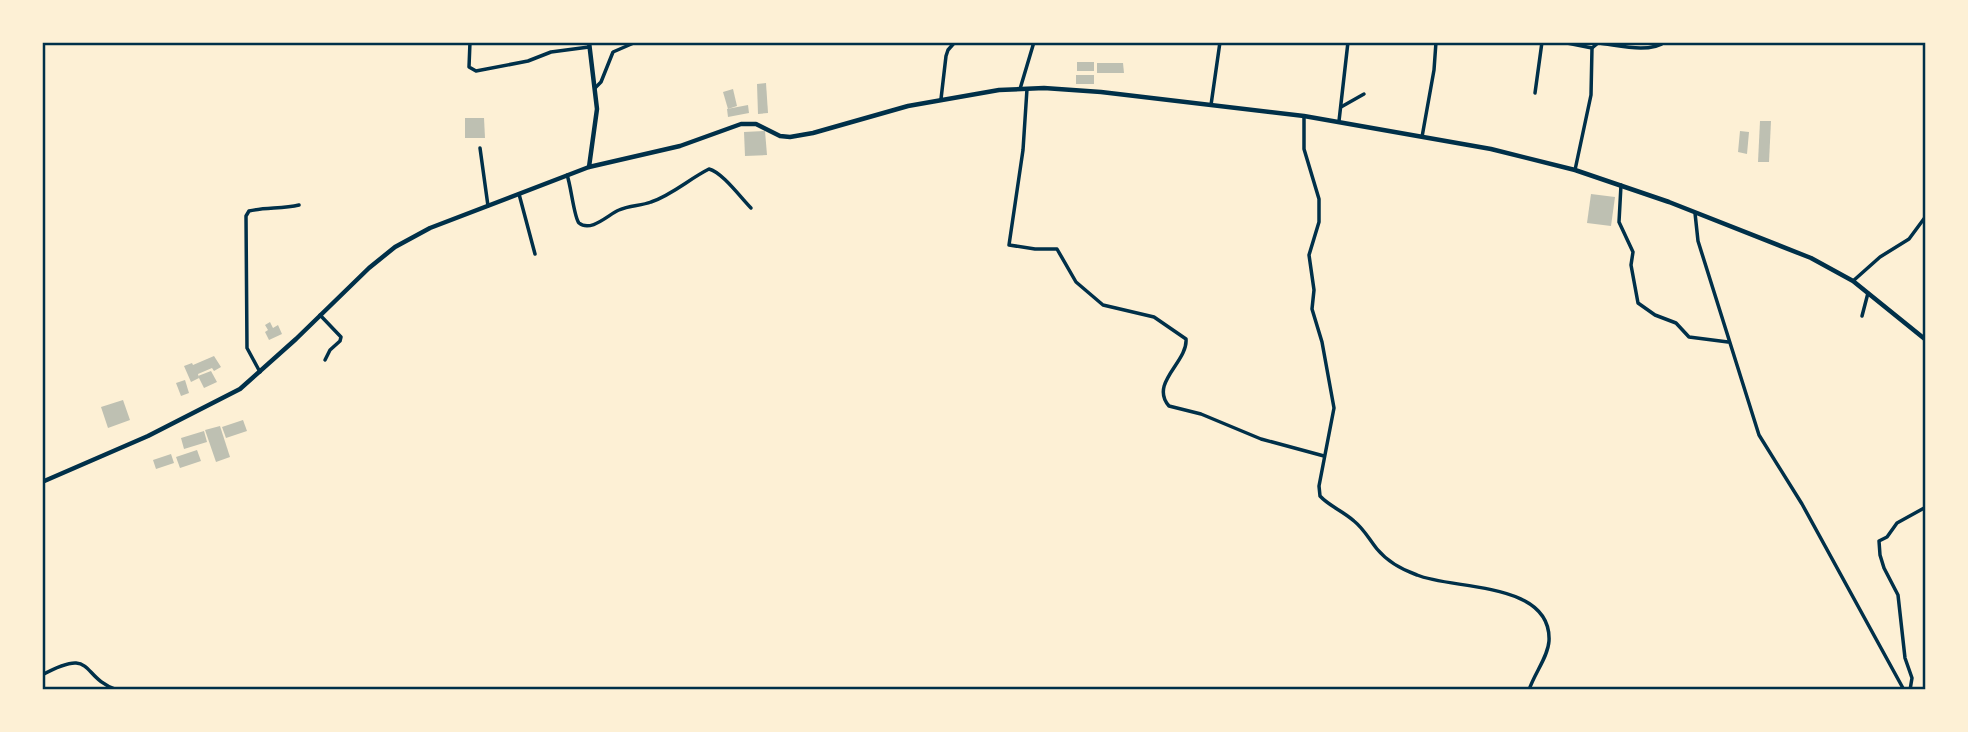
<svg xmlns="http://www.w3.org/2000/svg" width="1968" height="732" font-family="'Golos Text',sans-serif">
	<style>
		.building { fill: #bec0b2 }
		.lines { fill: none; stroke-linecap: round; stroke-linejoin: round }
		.minor { stroke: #003049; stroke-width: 3.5 }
		.tertiary { stroke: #003049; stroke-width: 4.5 }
		.neatline { fill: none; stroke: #003049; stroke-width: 2.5 }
	</style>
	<rect width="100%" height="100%" fill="#fdf0d5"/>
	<g class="building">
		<rect x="1077" y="62" width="17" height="9"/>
		<path d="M1097,63H1123L1124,73H1097Z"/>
		<rect x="1076" y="75" width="18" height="9"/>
		<path d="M766,83L768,113L758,114L757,84Z"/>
		<path d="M733,89L737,106L728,109L723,92Z"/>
		<path d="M748,105L749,113L728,117L727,109Z"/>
		<path d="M465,118H484L485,138H465Z"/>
		<path d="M1760,121H1771L1769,162H1758Z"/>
		<path d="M765,131L767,155L745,156L744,132Z"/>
		<path d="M1740,131L1749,132L1747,154L1738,152Z"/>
		<path d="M1591,194L1615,197L1611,226L1587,223Z"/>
		<path d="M270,322L273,328L278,325L282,334L269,340L265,332L268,330L265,325Z"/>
		<path d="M214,356L221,367L214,371L212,368L198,374L199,378L191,382L184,366L192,363L193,365Z"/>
		<path d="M211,371L217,382L204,388L198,376Z"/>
		<path d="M185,380L189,393L181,396L176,383Z"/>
		<path d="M123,400L130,420L108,428L101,407Z"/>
		<path d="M243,420L247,431L226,438L222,427Z"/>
		<path d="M220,426L230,457L216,462L205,430Z"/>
		<path d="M204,431L207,442L184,449L181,438Z"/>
		<path d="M197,450L201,461L180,468L176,457Z"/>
		<path d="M171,454L174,463L156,469L153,460Z"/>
	</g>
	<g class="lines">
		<g class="minor">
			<path d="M470,42L469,67L476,71L528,61L551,52L589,47"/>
			<path d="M1562,42L1592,48"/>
			<path d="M595,88L601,82L613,52L636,42"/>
			<path d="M1020,89L1034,42"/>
			<path d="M1027,89L1023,150L1009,245L1035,249H1057L1076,282L1103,305L1154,317L1186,339C1188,362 1149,383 1169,406L1201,414L1261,439L1324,456"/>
			<path d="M1535,93L1542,42"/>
			<path d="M941,99L946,56L948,50L955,42"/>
			<path d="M1211,105L1220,42"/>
			<path d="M1341,107L1364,94"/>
			<path d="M1304,116V149L1319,199V222L1309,255L1314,290L1312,309L1322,342L1334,408L1319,486L1320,496C1329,506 1343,511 1354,521C1364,529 1369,539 1377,549C1387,561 1403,570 1417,575C1453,590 1552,581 1549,641C1548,657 1534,674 1529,690"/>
			<path d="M1339,121L1348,42"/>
			<path d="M1422,137L1434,70L1436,42"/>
			<path d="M480,148L488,206"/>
			<path d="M1575,170L1591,95L1592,48L1598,43C1618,45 1648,54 1665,42"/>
			<path d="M567,175C571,185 574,218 579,223C591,233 609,214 619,210C629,205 641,206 651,202C672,195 689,179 709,169C722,172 741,198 751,208"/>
			<path d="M1621,185L1619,222L1633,252L1631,265L1638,303L1655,315L1676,323L1689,337L1728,342"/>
			<path d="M519,194L535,254"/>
			<path d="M1695,213L1698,241L1759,435L1802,504L1904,690"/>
			<path d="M1853,281L1880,257L1909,239L1926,216"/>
			<path d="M320,315L341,337L340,341L330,350L325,360"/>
			<path d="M1862,316L1868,293"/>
			<path d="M260,372L247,348L246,216L249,211C265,207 282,209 299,205"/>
			<path d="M42,675C96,646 79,677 117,690"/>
			<path d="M1910,690L1912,678L1905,658L1898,595L1884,568L1880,555L1879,541L1887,537L1897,523L1926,507"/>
		</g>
		<g class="tertiary">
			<path d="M589,42L597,109L589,167"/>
			<path d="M42,482L148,436L240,389L296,339L369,268L395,247L430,228L589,167L680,146L741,124H756L780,136L790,137L813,133L908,106L999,90L1044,88L1101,92L1304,116L1491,149L1575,170L1669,202L1811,258L1853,281L1926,340"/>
		</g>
	</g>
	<rect width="1968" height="732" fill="none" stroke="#fdf0d5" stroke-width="88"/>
	<rect x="44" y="44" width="1880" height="644" class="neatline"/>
</svg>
